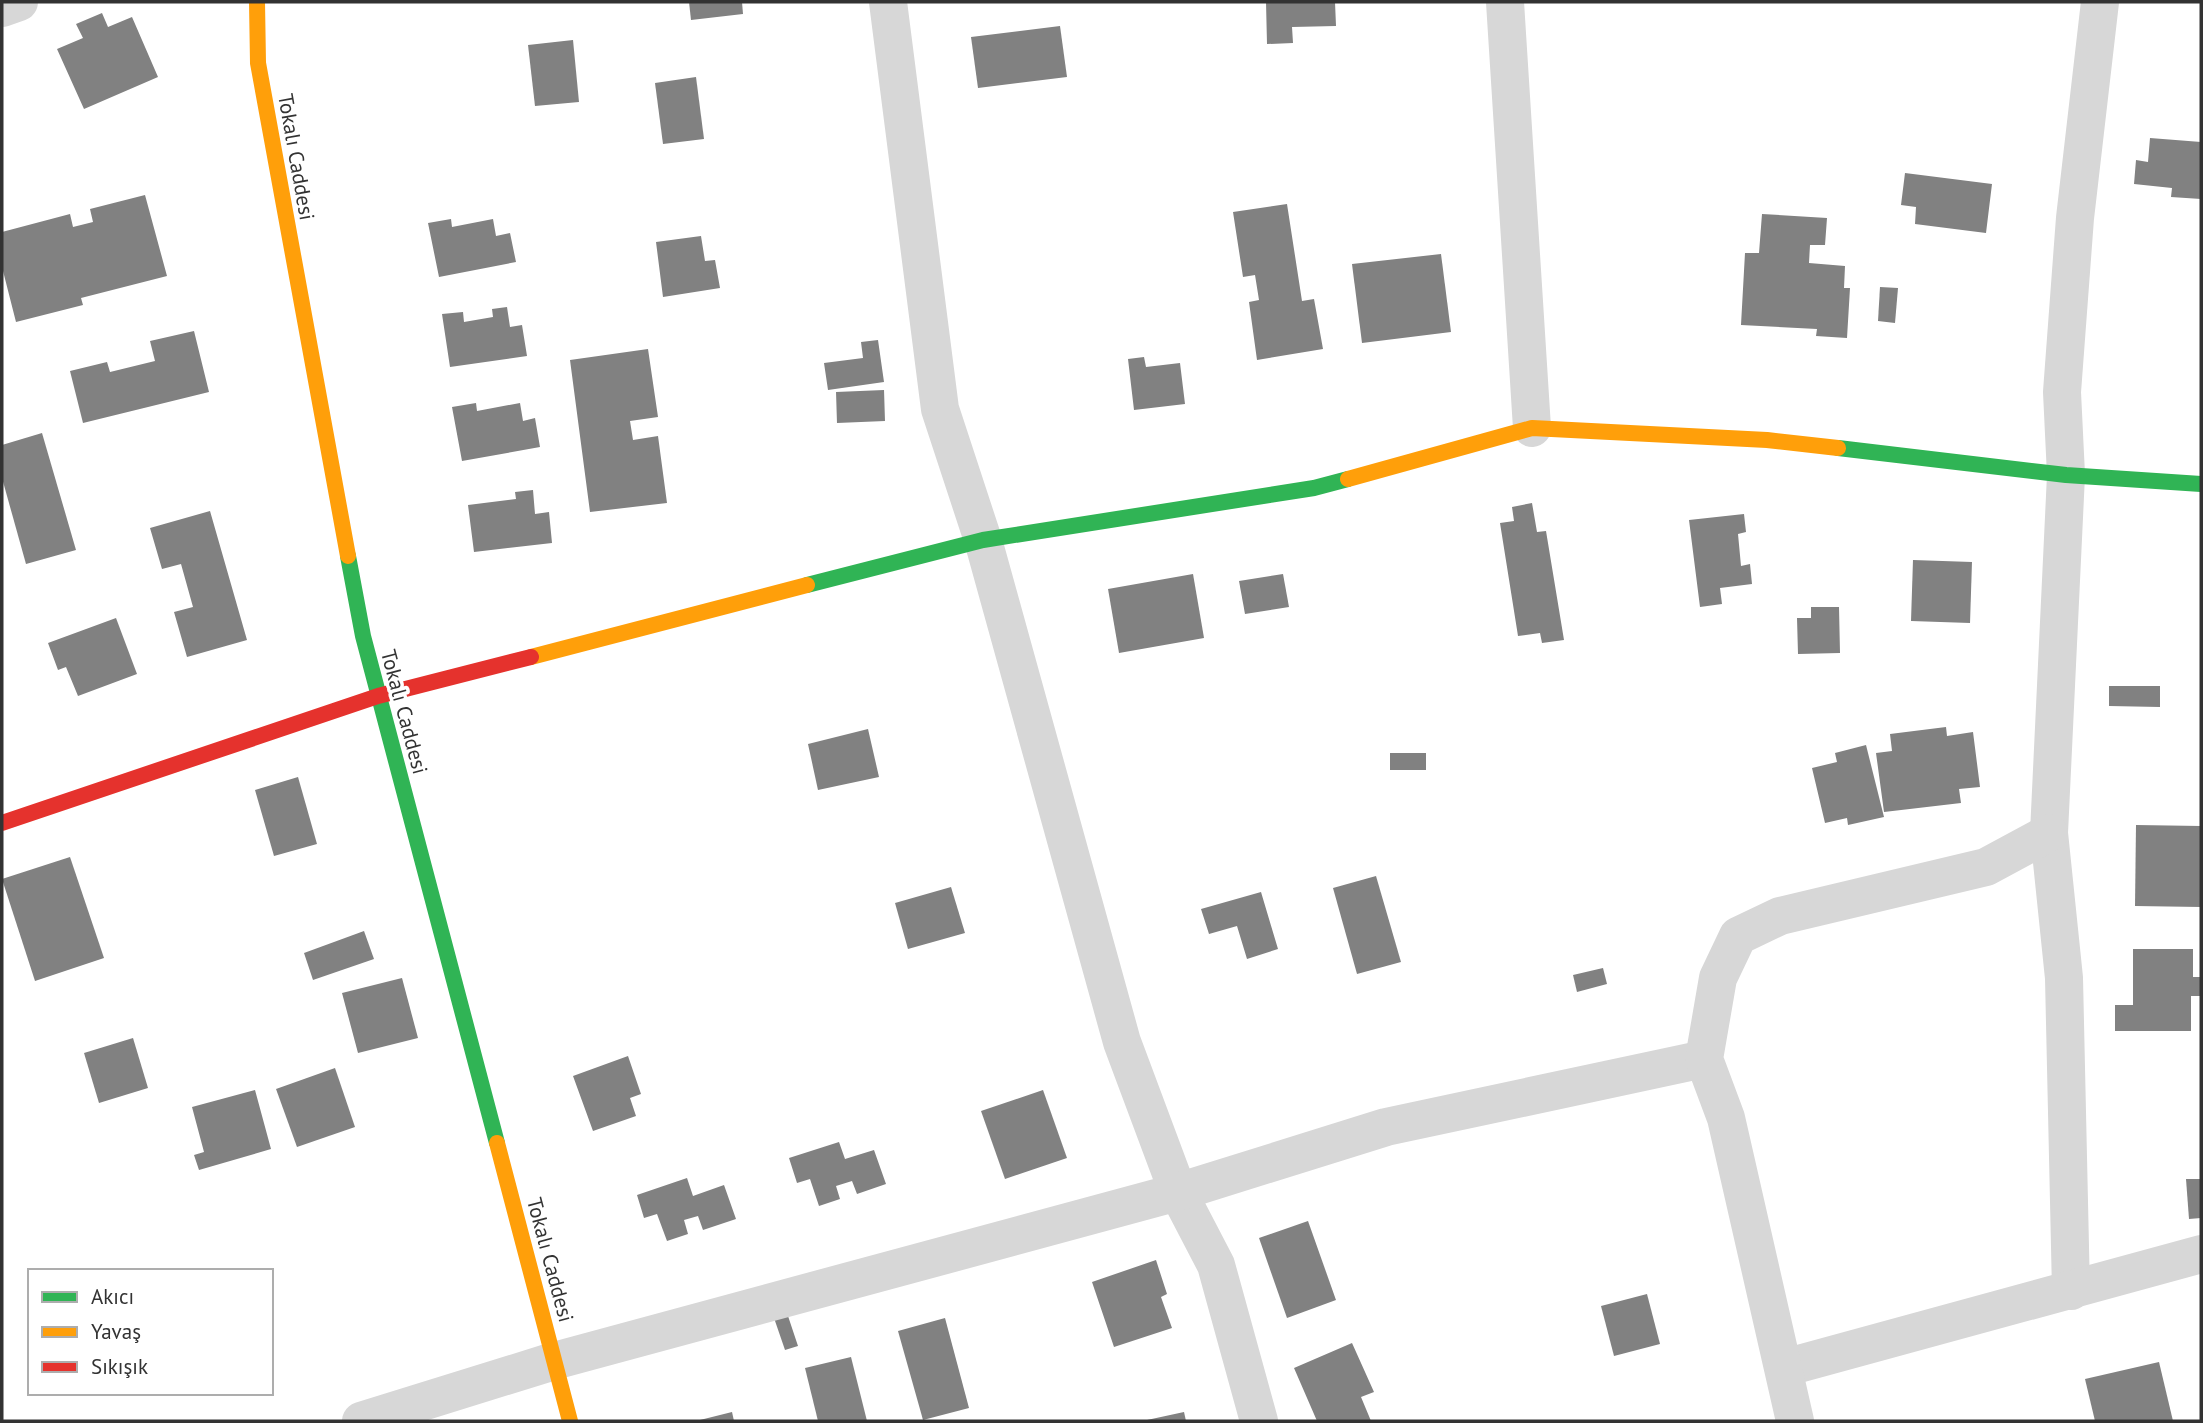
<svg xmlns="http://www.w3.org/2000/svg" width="2203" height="1423" font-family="'PT Sans',sans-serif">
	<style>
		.building { fill: #818181 }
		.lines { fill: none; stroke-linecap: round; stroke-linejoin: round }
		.street { stroke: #d7d7d7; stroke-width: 38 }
		.fast { stroke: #30b455; stroke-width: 16 }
		.slow { stroke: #ff9f0a; stroke-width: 16 }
		.jam { stroke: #e5322d; stroke-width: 16 }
		.labels { text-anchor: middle; stroke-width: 7; stroke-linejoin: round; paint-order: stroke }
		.street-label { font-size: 21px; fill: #333; stroke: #fff }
	</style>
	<rect width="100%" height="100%" fill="#fff"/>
	<g class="building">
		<path d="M689,2H742L743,14L691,20Z"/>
		<path d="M1266,2H1335L1336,26L1292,27L1293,43L1267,44Z"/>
		<path d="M102,13L108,27L132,17L158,77L84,109L57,49L83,38L76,24Z"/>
		<path d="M1060,26L1067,77L978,88L971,37Z"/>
		<path d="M573,40L579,102L535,106L528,45Z"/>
		<path d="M696,77L704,139L663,144L655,83Z"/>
		<path d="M2150,138L2201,142V199L2171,197L2172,188L2134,184L2136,160L2148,162Z"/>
		<path d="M1905,173L1992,184L1986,233L1915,224L1916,207L1901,205Z"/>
		<path d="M145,195L167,276L81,298L83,305L16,322L2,267V232L70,214L73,227L93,222L90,209Z"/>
		<path d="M1287,204L1302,301L1314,299L1323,349L1257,360L1249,302L1259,300L1255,275L1243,277L1233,212Z"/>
		<path d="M1762,214L1827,218L1825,245H1810L1809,263L1845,266L1844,288H1850L1847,338L1816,336L1817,329L1741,325L1745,253H1759Z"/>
		<path d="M451,219L452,227L493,219L496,236L510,233L516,262L439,277L428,223Z"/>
		<path d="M701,236L705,261L715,260L720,288L663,297L656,242Z"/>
		<path d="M1441,254L1451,332L1362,343L1352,264Z"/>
		<path d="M1880,287L1898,288L1895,323L1878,321Z"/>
		<path d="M507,307L510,327L522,325L527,356L450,367L442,314L463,312L464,322L493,317L492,309Z"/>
		<path d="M194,331L209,392L83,423L70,371L107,362L110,372L155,361L150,341Z"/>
		<path d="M878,340L884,382L828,390L824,363L863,358L861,342Z"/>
		<path d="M648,349L658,417L630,421L633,440L658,436L667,503L590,512L570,360Z"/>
		<path d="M1144,357L1146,367L1180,363L1185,404L1134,410L1128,359Z"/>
		<path d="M884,390L885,421L837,423L836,392Z"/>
		<path d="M476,403L477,411L520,403L523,421L535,418L540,447L462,461L452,407Z"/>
		<path d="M42,433L76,550L26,564L2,478V445Z"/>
		<path d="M533,490L535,514L549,512L552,543L474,552L468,505L516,499L515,492Z"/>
		<path d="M1532,503L1537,532L1546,531L1564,640L1542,643L1540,633L1518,636L1500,523L1514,521L1512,507Z"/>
		<path d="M210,511L247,640L187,657L174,612L193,607L181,564L162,569L150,528Z"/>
		<path d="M1744,514L1746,532L1738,534L1741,566L1750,564L1752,584L1720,588L1722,604L1700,607L1689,520Z"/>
		<path d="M1913,560L1972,562L1970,623L1911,621Z"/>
		<path d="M1193,574L1204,638L1119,653L1108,589Z"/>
		<path d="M1283,574L1289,607L1245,614L1239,581Z"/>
		<path d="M1811,607H1839L1840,653L1798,654L1797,618H1811Z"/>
		<path d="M116,618L137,674L78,696L66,667L58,670L48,643Z"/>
		<path d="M2109,686H2160V707L2109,706Z"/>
		<path d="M1946,727L1947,736L1973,732L1980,787L1959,789L1961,803L1884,812L1876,753L1892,751L1890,734Z"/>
		<path d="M868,729L879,777L818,790L808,744Z"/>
		<path d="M1866,745L1884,817L1848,825L1847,818L1825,823L1812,768L1837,762L1835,753Z"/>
		<rect x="1390" y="753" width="36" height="17"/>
		<path d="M298,777L317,844L274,856L255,790Z"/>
		<path d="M2136,825L2201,826V907L2135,906Z"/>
		<path d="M70,857L104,958L35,981L2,879Z"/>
		<path d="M1376,876L1401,962L1357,974L1333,888Z"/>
		<path d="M951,887L965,933L908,949L895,903Z"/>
		<path d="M1261,892L1278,949L1247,959L1237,926L1209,934L1201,909Z"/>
		<path d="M364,931L374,959L313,980L304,953Z"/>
		<path d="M2133,949H2193V977H2201V996H2191V1031H2115V1005H2133Z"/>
		<path d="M1603,968L1607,984L1577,992L1573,975Z"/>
		<path d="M402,978L418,1038L358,1053L342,993Z"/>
		<path d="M133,1038L148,1088L99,1103L84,1053Z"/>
		<path d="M628,1056L641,1094L630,1098L636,1116L593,1131L573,1076Z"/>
		<path d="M335,1068L355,1127L297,1147L276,1089Z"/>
		<path d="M255,1090L271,1149L199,1170L194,1155L204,1152L192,1107Z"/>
		<path d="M1043,1090L1067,1158L1005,1179L981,1111Z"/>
		<path d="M839,1142L845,1159L874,1150L886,1184L857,1194L852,1181L836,1186L840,1199L819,1206L810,1179L797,1183L789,1158Z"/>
		<path d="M687,1178L693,1196L724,1185L736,1219L703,1230L698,1216L684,1220L688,1234L667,1241L657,1214L644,1218L637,1195Z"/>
		<path d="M2186,1179H2200L2201,1218L2189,1219Z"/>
		<path d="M1308,1221L1336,1300L1287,1318L1259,1238Z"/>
		<path d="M1156,1260L1167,1294L1161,1297L1172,1328L1114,1347L1092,1282Z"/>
		<path d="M1647,1294L1660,1344L1614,1356L1601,1306Z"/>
		<path d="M786,1310L798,1346L785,1350L773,1315Z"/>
		<path d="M945,1318L969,1408L923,1420L898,1331Z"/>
		<path d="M1352,1343L1374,1392L1361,1397L1371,1421H1317L1294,1368Z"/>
		<path d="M851,1357L867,1421H818L805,1368Z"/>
		<path d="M2159,1362L2173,1421H2095L2085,1379Z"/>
		<path d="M732,1412L734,1421H700V1420Z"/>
		<path d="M1184,1412L1186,1421H1147V1420Z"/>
	</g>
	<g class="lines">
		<g class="street">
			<path d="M888,2L940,409L983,540L1122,1042L1178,1192L1216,1265L1259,1421"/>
			<path d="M1505,2L1532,428"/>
			<path d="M2,8L19,2"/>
			<path d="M2071,1291L2064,978L2049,833L2066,475L2062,392L2075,218L2100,2"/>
			<path d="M1784,1368L2201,1254"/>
			<path d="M361,1421L554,1361L1178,1192L1386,1127L1704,1059"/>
			<path d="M1795,1421L1726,1118L1704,1059L1718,978L1738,936L1780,916L1986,867L2049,833"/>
		</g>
		<g class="fast">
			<path d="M1838,448L2066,475L2201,484"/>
			<path d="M348,556L363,636L497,1143"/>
			<path d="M807,585L983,540L1314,488L1348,479"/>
		</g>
		<g class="slow">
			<path d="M257,2L258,63L348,556"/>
			<path d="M1348,479L1532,428L1767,440L1838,448"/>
			<path d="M531,657L807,585"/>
			<path d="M497,1143L570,1421"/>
		</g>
		<path class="jam" d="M2,823L378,696L531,657"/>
	</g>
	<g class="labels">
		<g class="street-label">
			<text transform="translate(296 157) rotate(80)" y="7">Tokalı Caddesi</text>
			<text transform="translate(404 712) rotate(75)" y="7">Tokalı Caddesi</text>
			<text transform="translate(550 1260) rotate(75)" y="7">Tokalı Caddesi</text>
		</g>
	</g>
	<rect width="2203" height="1423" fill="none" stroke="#333333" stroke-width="7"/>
	<rect x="28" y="1269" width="245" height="126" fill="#ffffff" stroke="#adadad" stroke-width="2"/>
	<rect x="42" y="1292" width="35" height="10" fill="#30b455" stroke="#adadad" stroke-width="2"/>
	<text x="91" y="1304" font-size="21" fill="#333333">Akıcı</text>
	<rect x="42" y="1327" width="35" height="10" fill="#ff9f0a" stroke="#adadad" stroke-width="2"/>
	<text x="91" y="1339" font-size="21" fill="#333333">Yavaş</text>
	<rect x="42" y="1362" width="35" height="10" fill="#e5322d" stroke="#adadad" stroke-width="2"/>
	<text x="91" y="1374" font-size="21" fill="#333333">Sıkışık</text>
</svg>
